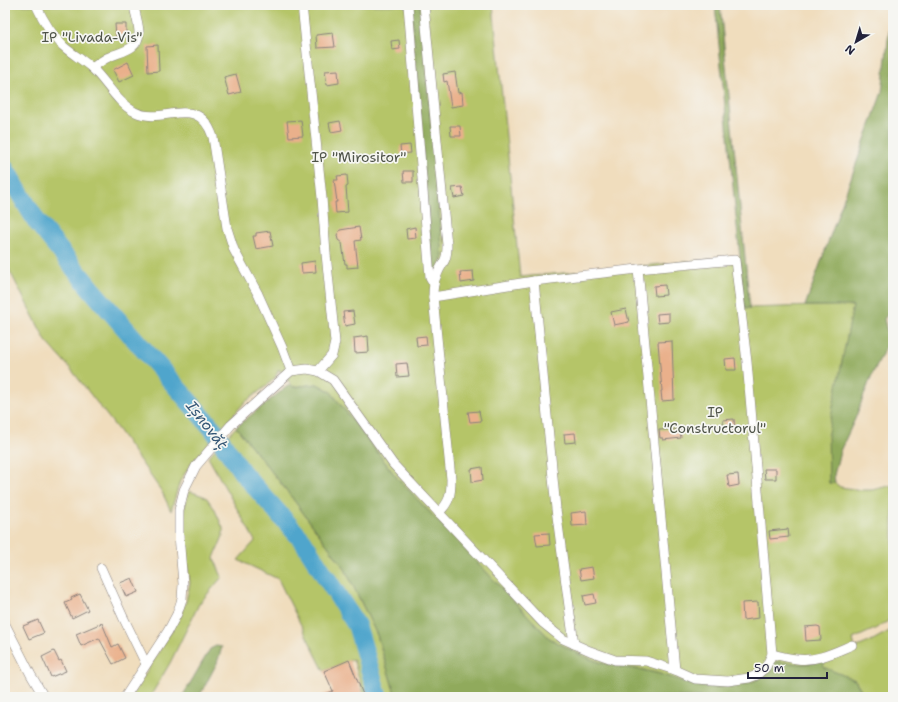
<svg xmlns="http://www.w3.org/2000/svg" width="898" height="702" font-family="'Shantell Sans',sans-serif">
	<style>
		.green { fill: #b5c568; stroke: #6c7452 }
		.forest { fill: #90aa5c; stroke: #59664c }
		.lines { fill: none; stroke-linecap: round; stroke-linejoin: round }
		.river { stroke: #50a5cc; stroke-width: 19 }
		.building { fill: #eab08b }
		.minor-casing { stroke: #89807c; stroke-width: 10 }
		.minor { stroke: #fff; stroke-width: 9 }
		.labels { text-anchor: middle; stroke-width: 3.5; stroke-linejoin: round; paint-order: stroke }
		.park-label { font-size: 14px; fill: #4e5348; stroke: #f6f6f2 }
		.water-label { font-size: 15px; font-style: italic; fill: #345675; stroke: #f6f6f2 }
	</style>
	<rect width="100%" height="100%" fill="#f6f6f2"/>
	<filter id="ink" filterUnits="userSpaceOnUse"><feTurbulence type="fractalNoise" baseFrequency=".025" numOctaves="2"/><feDisplacementMap in="SourceGraphic" scale="8" xChannelSelector="R" yChannelSelector="G"/><feConvolveMatrix kernelMatrix="1 2 1 2 8 2 1 2 1" color-interpolation-filters="sRGB"/></filter>
	<filter id="wash" filterUnits="userSpaceOnUse"><feTurbulence type="fractalNoise" baseFrequency=".012" numOctaves="4" result="noise"/><feDisplacementMap in="SourceGraphic" scale="16" xChannelSelector="R" yChannelSelector="G"/><feGaussianBlur stdDeviation="0.9" result="paint"/><feColorMatrix in="noise" values="0 0 0 0 0 0 0 0 0 0 0 0 0 0 0 0 0 1.4 0 .05"/><feComposite in="paint" operator="in"/></filter>
	<g filter="url(#wash)">
		<rect width="100%" height="100%" fill="#f0ddbd"/>
		<g class="green">
			<path d="M5,5H493L520,277L740,257L745,308L853,305L829,483H835L840,487L862,490H872L893,485V618L875,629L853,639L855,648L869,642L893,629V697H861L862,691L855,680L822,667L825,660L805,664L775,662C771,667 768,673 763,676C746,689 711,689 692,684C680,681 668,676 656,673C637,668 616,668 596,661C580,656 564,646 549,638L397,478L330,391L317,384L293,387L279,369L275,378L265,387L244,403L191,464L180,481L171,511L162,492L119,431L70,368L46,341L5,262Z"/>
			<path d="M236,427L287,491L345,569L377,635L396,697H365L353,659L324,671L278,579L238,560L255,541L208,457Z"/>
			<path d="M189,491L206,497L214,508L223,528V536L214,558L222,577L199,604L170,663L150,697H131L180,617L186,601L190,583L185,548L184,509Z"/>
		</g>
		<g class="forest">
			<path d="M411,5H420L443,257L433,277Z"/>
			<path d="M715,5H720L750,308H745Z"/>
			<path d="M892,5H893V293L890,311L884,319L889,340L871,377L855,419L840,451L834,475L835,483H829L828,432L853,306H805L882,92Z"/>
			<path d="M290,384L293,387L317,384L330,391L397,478L549,638C564,646 580,656 596,661C616,668 637,668 656,673C668,676 680,681 692,684C711,689 747,688 763,676C768,673 771,667 775,662L805,664L826,659L823,667L855,680L862,692L861,697H396L377,635L345,569L287,491L236,427Z"/>
			<path d="M216,646L222,647L217,663L199,697H182L210,649Z"/>
		</g>
		<g class="lines">
			<path class="river" d="M5,169L37,222L91,289L213,429L242,472L303,541L357,626L378,697"/>
		</g>
		<g id="blocks">
			<g class="building">
				<path d="M115,24H126V37L116,38Z"/>
				<path d="M333,33L335,47L317,48L316,35Z"/>
				<path d="M399,40L400,49L392,50L391,41Z"/>
				<path d="M158,45L159,71L148,72L147,46Z"/>
				<path d="M128,62L134,75L119,82L113,70Z"/>
				<path d="M338,70L339,83L327,85L325,71Z"/>
				<path d="M455,72L458,93L462,92L463,105L451,107L447,81L444,82L443,74Z"/>
				<path d="M236,74L241,92L229,95L224,77Z"/>
				<path d="M301,120L303,136L289,137L287,121Z"/>
				<path d="M340,121L342,130L331,132L329,123Z"/>
				<path d="M450,126H460L461,136H451Z"/>
				<path d="M410,145L411,153L401,154L400,146Z"/>
				<path d="M403,171H413V182H404Z"/>
				<path d="M347,175L348,186L346,187L348,212L336,213L335,202H337L334,180H338L337,176Z"/>
				<path d="M462,187L464,196L454,198L452,188Z"/>
				<path d="M359,227L361,240L355,241L358,267L347,268V264H345L342,243L338,240L337,235L340,230Z"/>
				<path d="M415,227L416,238L407,239L406,229Z"/>
				<path d="M270,231L273,246L256,249L253,236H256V233Z"/>
				<path d="M315,261L316,272L302,273L301,263Z"/>
				<path d="M473,271L474,281L461,283L460,272Z"/>
				<path d="M665,285L666,295L655,296L654,286Z"/>
				<path d="M626,309L629,322L614,325L611,312Z"/>
				<path d="M353,311L355,324L345,326L343,312Z"/>
				<path d="M669,313V322L658,323L657,314Z"/>
				<path d="M368,336L369,352L355,353L354,338Z"/>
				<path d="M426,336L427,345L417,346L416,337Z"/>
				<path d="M672,341L674,400L662,401L661,391H662L658,342Z"/>
				<path d="M735,358L736,370H726L725,359Z"/>
				<path d="M407,363L409,376L397,377L396,364Z"/>
				<path d="M479,411L481,421L470,422L468,412Z"/>
				<path d="M734,419L735,431L724,432L723,420Z"/>
				<path d="M680,429L681,438L663,440V438H660L659,430Z"/>
				<path d="M575,433L576,442L565,443L564,434Z"/>
				<path d="M482,467L483,480L472,482L471,469Z"/>
				<path d="M764,469H776V479H765Z"/>
				<path d="M738,474L739,485L729,487L727,475Z"/>
				<path d="M586,511L587,525L572,526L571,513Z"/>
				<path d="M788,529L789,537L770,539L769,531Z"/>
				<path d="M549,533L550,545L537,546L535,534Z"/>
				<path d="M592,567L594,578L581,580L579,569Z"/>
				<path d="M132,578L138,592L126,597L120,583Z"/>
				<path d="M80,594L88,610L72,618L65,603L72,600L71,598Z"/>
				<path d="M594,594L596,603L585,605L583,596Z"/>
				<path d="M758,602L759,618L743,620L742,603Z"/>
				<path d="M38,620L44,633L29,639L23,626Z"/>
				<path d="M102,623L112,647L118,644L125,658L113,664L99,638L81,646L76,634Z"/>
				<path d="M817,626L820,627L821,640L806,641L805,627Z"/>
				<path d="M54,651L59,661L61,660L66,671L51,677L42,657Z"/>
				<path d="M349,660L364,697H318L333,691L324,671Z"/>
			</g>
		</g>
	</g>
	<g filter="url(#ink)">
		<use href="#blocks" fill-opacity="0" stroke="#89807c" stroke-width="1"/>
		<g class="lines">
			<g class="minor-casing">
				<g id="minor">
					<path d="M36,5C43,20 52,35 63,46C72,54 83,60 92,68C106,81 118,104 135,112C164,126 198,92 213,137L227,228L234,250L258,294L282,347L291,371"/>
					<path d="M302,5L322,198L326,254L335,342L332,355L318,371"/>
					<path d="M408,5L430,277L434,284"/>
					<path d="M424,5L447,245C447,263 443,260 437,275C433,282 433,290 433,297L451,479C451,495 450,501 439,513"/>
					<path d="M92,68C96,65 100,62 105,59C118,51 138,52 139,33C139,24 135,14 134,5"/>
					<path d="M638,269L675,670"/>
					<path d="M534,281L556,509L574,644"/>
					<path d="M101,568L123,617L146,664"/>
					<path d="M5,624L31,675L44,697"/>
					<path d="M772,654C780,656 788,658 797,659C816,662 835,652 852,645"/>
					<path d="M125,697L168,631L177,614L182,599L183,584L179,535V510L184,490L196,466L231,425L291,371L307,369L318,371L333,380L393,464L543,623L563,639L590,651L615,660L646,661L675,670L695,679L728,681L749,678L757,675L766,667L772,654L747,362L735,260L638,269L534,281L433,297"/>
				</g>
			</g>
			<use href="#minor" class="minor"/>
		</g>
	</g>
	<g class="labels">
		<g class="park-label">
			<text x="92" y="42">IP "Livada-Vis"</text>
			<text x="359" y="162">IP "Mirositor"</text>
			<text x="715" y="417">IP<tspan x="715" dy="16">"Constructorul"</tspan></text>
		</g>
		<g class="water-label">
			<text transform="translate(207 425) rotate(52)" y="5">Ișnovăț</text>
		</g>
	</g>
	<rect width="898" height="702" fill="none" stroke="#f6f6f2" stroke-width="20"/>
	<g transform="translate(856 42) rotate(218)" stroke="#f6f6f2" stroke-width="3" paint-order="stroke">
	<path d="M0-3L7 15L0 10L-7 15Z" fill="#22223b"/>
	<text y="-6" font-size="11" font-weight="bold" text-anchor="middle" fill="#22223b">N</text>
	</g>
	<path d="M748 672v6h79v-6" fill="none" stroke="#22223b" stroke-width="2"/>
	<text x="754" y="672" font-size="12" fill="#22223b" stroke="#f6f6f2" stroke-width="3" paint-order="stroke">50 m</text>
</svg>
